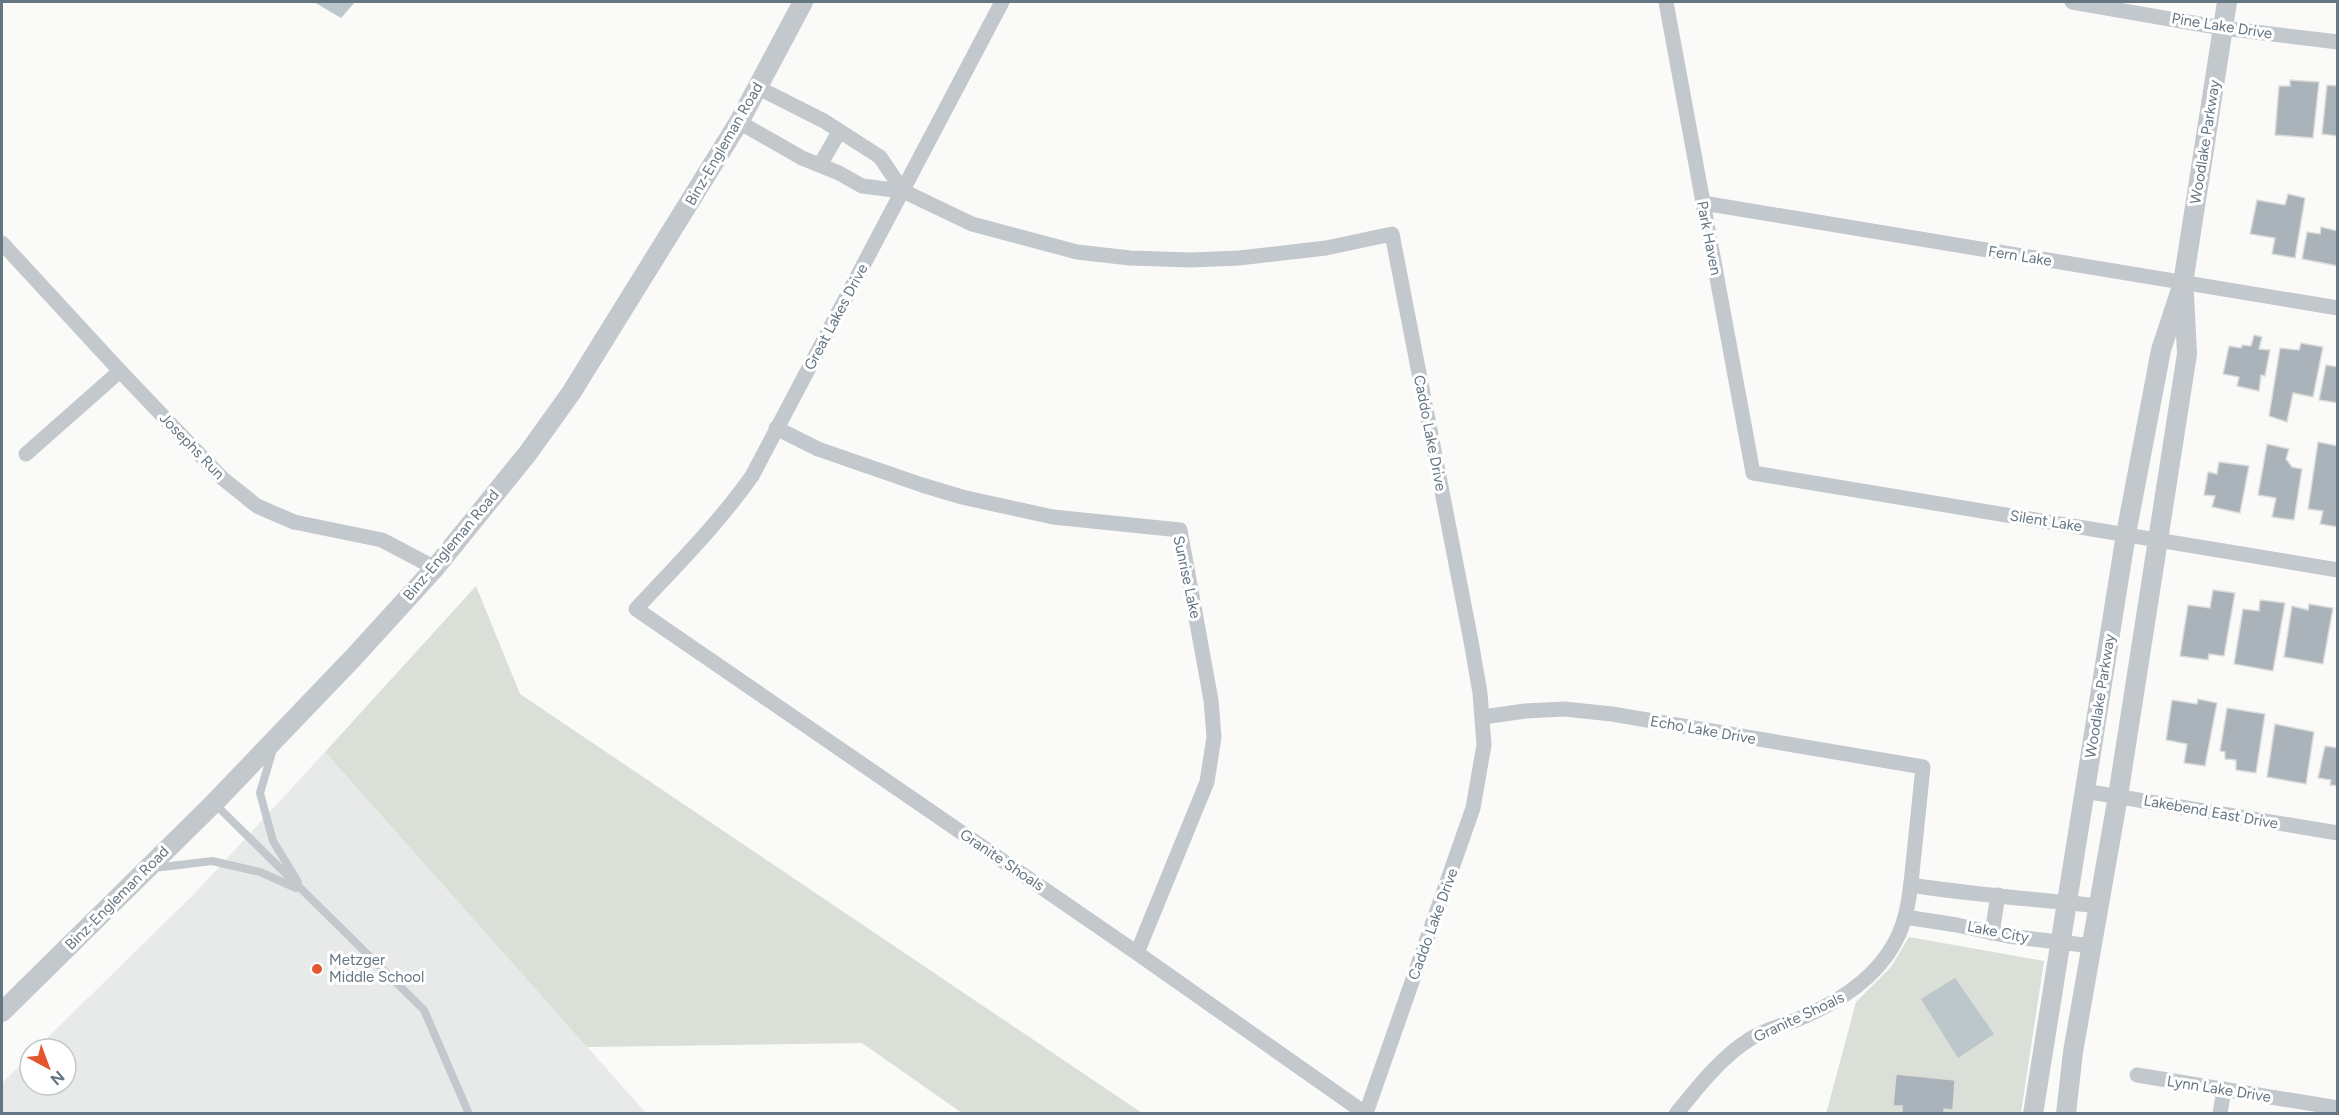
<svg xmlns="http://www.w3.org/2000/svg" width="2339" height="1115" font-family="Figtree,sans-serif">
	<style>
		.built { fill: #e8e9e9 }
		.green { fill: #dadfd7 }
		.water { fill: #bbc7cb }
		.building { fill: #aab3b9; stroke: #dcdcda; stroke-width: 1.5 }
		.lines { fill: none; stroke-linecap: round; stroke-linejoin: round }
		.service { stroke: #c3c8cc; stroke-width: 8 }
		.minor { stroke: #c3c8cc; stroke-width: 15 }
		.tertiary { stroke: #c3c8cc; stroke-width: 20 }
		.poi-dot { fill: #e4572e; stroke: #fff; stroke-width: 2 }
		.labels { text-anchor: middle; stroke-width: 6; stroke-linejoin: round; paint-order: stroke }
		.street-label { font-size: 15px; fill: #657683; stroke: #fff }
		.poi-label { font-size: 15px; fill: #657683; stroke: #fff; text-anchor: start }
	</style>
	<rect width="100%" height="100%" fill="#fafaf8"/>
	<path class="built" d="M325,752L646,1113L2,1114V1083L30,1055V1085H66V1049H36L197,891Z"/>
	<g class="green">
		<path d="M476,586L520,694L1142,1113H962L862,1043L587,1047L325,752Z"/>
		<path d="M1909,937L2044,961L2021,1113L1826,1114L1856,1002L1891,967Z"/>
	</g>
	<g class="water">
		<path d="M314,2H355L341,18Z"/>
		<path d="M1955,978L1994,1034L1958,1058L1921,999Z"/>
	</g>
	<g class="building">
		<path d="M2290,80L2319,82L2313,138L2275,135L2279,86H2290Z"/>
		<path d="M2327,85L2338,86L2337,136L2322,134Z"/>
		<path d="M2288,194L2305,198L2295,258L2272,254L2275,238L2250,234L2257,200L2285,205Z"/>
		<path d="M2321,227L2338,231V266L2302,259L2307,232L2320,234Z"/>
		<path d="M2254,335L2262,337L2259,349L2270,350L2265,376L2261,375L2259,391L2237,386L2239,377L2223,374L2229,346L2241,348L2242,345L2251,346Z"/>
		<path d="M2301,343L2323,347L2313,397L2293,393L2287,422L2269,416L2280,348L2299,350Z"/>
		<path d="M2326,365L2338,367V403L2319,400Z"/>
		<path d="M2318,442L2338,446V527L2320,524L2323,511L2308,509Z"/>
		<path d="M2267,444L2289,449L2286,459L2292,467L2302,469L2294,520L2272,517L2276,498L2258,495Z"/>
		<path d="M2219,462L2249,466L2240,513L2212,507L2215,496L2204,495L2208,472L2217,474Z"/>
		<path d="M2213,590L2235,593L2224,656L2209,654L2208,660L2180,656L2188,605L2210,608Z"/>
		<path d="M2260,600L2285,603L2273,671L2234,664L2243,609L2259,611Z"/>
		<path d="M2309,604L2333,608L2323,664L2284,657L2292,606L2308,610Z"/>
		<path d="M2198,699L2217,703L2205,766L2184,763L2187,744L2166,740L2172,700L2197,704Z"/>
		<path d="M2227,708L2265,714L2256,773L2236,770V760L2225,759V752L2220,751Z"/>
		<path d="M2275,724L2314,732L2306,784L2267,777Z"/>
		<path d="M2325,746L2338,748V786L2330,785L2331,780L2318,778Z"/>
		<path d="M1896,1074L1955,1080L1953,1110L1944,1109V1114H1902V1106H1893Z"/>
	</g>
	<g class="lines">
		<g class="service">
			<path d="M273,749L260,793L273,841L298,882"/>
			<path d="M215,804L424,1010L469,1114"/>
			<path d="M154,868L212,861L260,872L296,888"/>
		</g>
		<g class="minor">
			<path d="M1002,2L752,476C718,524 676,566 636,609L1137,953L1366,1114"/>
			<path d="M1666,2L1753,473L2338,570"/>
			<path d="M2072,2L2222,28L2338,42"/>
			<path d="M757,87L824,121L880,157L903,191"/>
			<path d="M739,122L802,158L839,173L862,186L903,191L972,224L1077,252L1130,258L1191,260L1239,258L1326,248L1392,234L1471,641L1480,693L1484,745L1473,808L1366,1113"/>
			<path d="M820,165L839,132"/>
			<path d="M1703,203L2338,308"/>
			<path d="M2,243L120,371L222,478L257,506L294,522L382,540L435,568"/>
			<path d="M776,428L818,449L922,485L962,497L1053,517L1180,530L1211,700L1214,737L1207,782L1137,953"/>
			<path d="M26,454L120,371"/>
			<path d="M1483,717L1525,711L1564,709L1612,714L1923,767C1920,796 1917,825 1914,854C1911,880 1910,909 1899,934C1880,977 1838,1003 1796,1020C1780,1026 1764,1030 1750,1039C1720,1058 1698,1087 1676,1114"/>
			<path d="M2084,791L2338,833"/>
			<path d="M1911,885C1973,895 2036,899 2099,906"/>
			<path d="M1905,917L1957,925L2008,936L2092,946"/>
			<path d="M1992,933L1998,895"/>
			<path d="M2137,1075L2338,1108"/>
			<path d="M2220,1114L2224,1089"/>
		</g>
		<g class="tertiary">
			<path d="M2,1012L214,803L353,658L435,568L528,453L571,393L739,122L803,2"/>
			<path d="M2033,1114L2126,534L2161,350L2183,283L2227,2"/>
			<path d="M2066,1114L2073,1052L2118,796L2187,354L2184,294"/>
		</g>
	</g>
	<circle class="poi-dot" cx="317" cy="969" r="6"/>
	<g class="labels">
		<g class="street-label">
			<text transform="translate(2222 26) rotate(9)" y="5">Pine Lake Drive</text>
			<text transform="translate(2205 142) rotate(-81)" y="5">Woodlake Parkway</text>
			<text transform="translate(724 144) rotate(-60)" y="5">Binz-Engleman Road</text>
			<text transform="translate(1709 238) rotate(79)" y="5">Park Haven</text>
			<text transform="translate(2020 256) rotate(9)" y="5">Fern Lake</text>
			<text transform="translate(836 317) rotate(-62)" y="5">Great Lakes Drive</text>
			<text transform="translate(1430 433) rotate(79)" y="5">Caddo Lake Drive</text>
			<text transform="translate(192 446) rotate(46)" y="5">Josephs Run</text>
			<text transform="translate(2046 521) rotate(9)" y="5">Silent Lake</text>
			<text transform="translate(451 545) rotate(-50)" y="5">Binz-Engleman Road</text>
			<text transform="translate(1187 577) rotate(78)" y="5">Sunrise Lake</text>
			<text transform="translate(2100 696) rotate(-81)" y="5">Woodlake Parkway</text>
			<text transform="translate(1703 730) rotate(10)" y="5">Echo Lake Drive</text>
			<text transform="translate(2211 812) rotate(10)" y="5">Lakebend East Drive</text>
			<text transform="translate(1002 860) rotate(34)" y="5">Granite Shoals</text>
			<text transform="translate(117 898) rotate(-45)" y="5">Binz-Engleman Road</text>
			<text transform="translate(1433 924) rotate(-70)" y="5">Caddo Lake Drive</text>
			<text transform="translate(1998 932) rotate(11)" y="5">Lake City</text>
			<text transform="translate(1799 1017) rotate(-25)" y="5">Granite Shoals</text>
			<text transform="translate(2219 1089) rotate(9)" y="5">Lynn Lake Drive</text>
		</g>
		<g class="poi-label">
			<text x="329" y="965">Metzger<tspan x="329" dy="17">Middle School</tspan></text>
		</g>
	</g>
	<rect width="2339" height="1115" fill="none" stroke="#657683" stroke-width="6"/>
	<g transform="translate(48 1067) rotate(139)"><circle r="28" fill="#ffffff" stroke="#c1c8cd" stroke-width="1.5"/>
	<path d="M0-4.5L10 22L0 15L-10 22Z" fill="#e4572e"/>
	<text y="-9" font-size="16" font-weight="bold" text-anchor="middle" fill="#657683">N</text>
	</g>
</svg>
